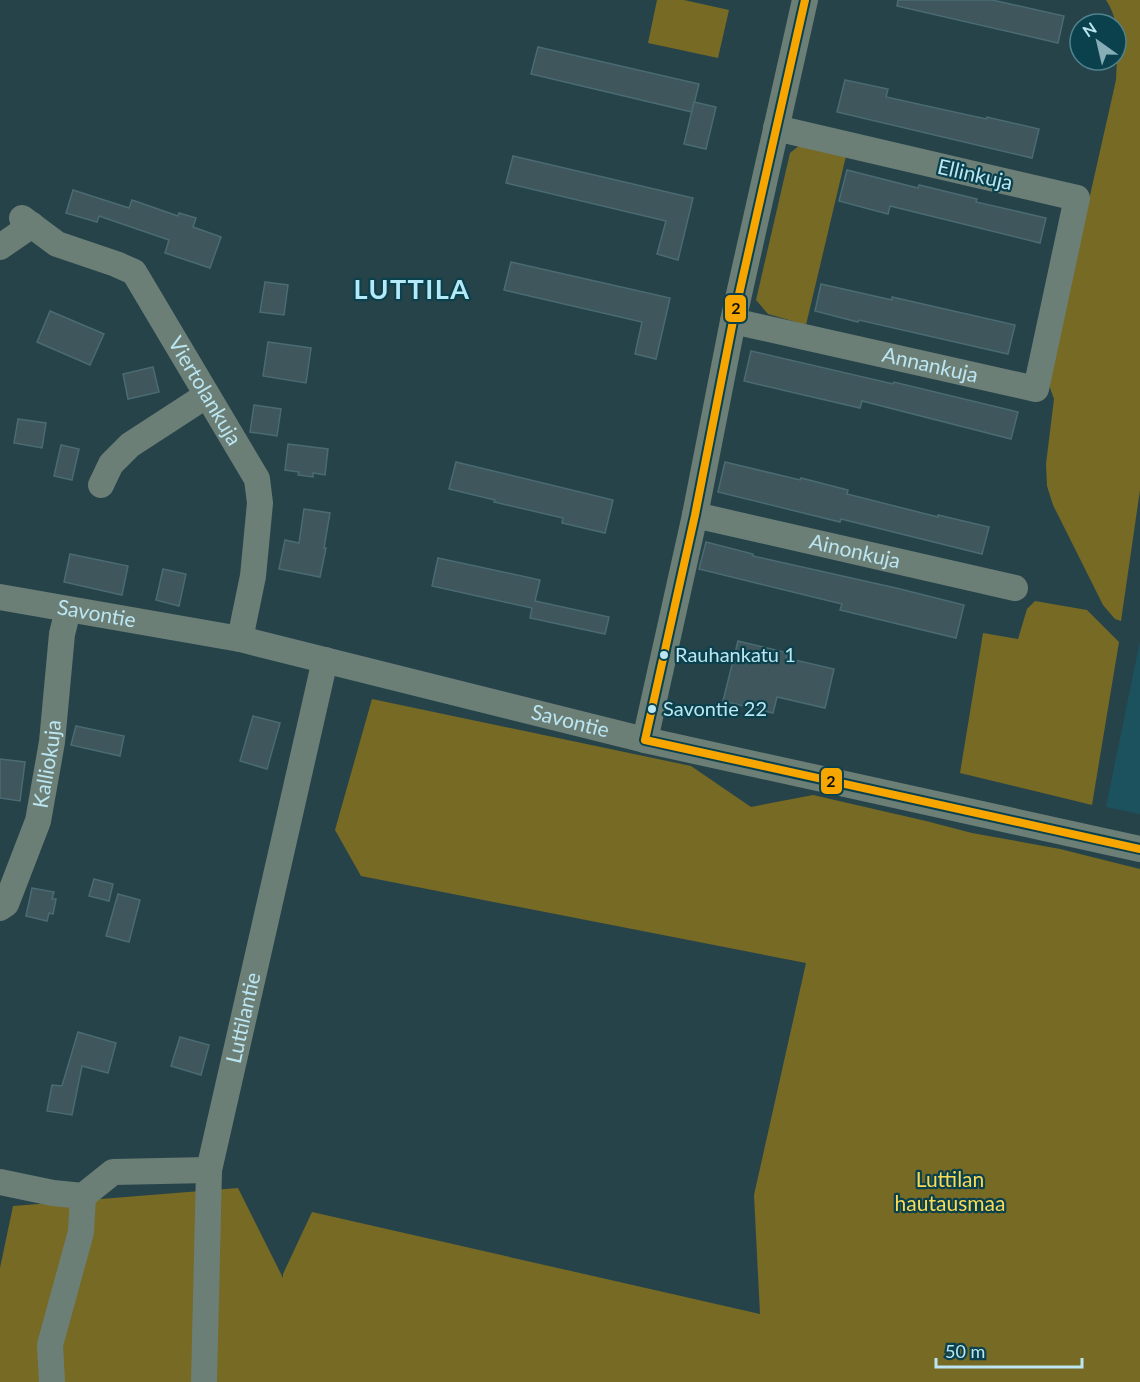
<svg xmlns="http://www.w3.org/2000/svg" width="1140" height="1382" font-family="Lato,sans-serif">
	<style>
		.built { fill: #1b525e }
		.green { fill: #766a25 }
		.building { fill: #3e565c; stroke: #4b6b73; stroke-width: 1.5 }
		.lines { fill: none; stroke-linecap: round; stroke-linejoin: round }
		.minor { stroke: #6c7f77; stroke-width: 26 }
		.bus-1-casing { stroke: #0b414d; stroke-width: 12 }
		.bus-1 { stroke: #f7a600; stroke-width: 8 }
		.bus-dot { fill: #bbe6f1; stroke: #0b414d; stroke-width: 2 }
		.labels { text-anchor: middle; stroke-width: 4.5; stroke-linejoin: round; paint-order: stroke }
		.bus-label { font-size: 20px; fill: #bbe6f1; stroke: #0b414d; text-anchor: start }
		.street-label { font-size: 21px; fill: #bbe6f1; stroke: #0b414d }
		.park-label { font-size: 21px; fill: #fadb56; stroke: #0b414d }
		.district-label { font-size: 27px; font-weight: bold; letter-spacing: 1.5px; fill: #b5e9f7; stroke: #0b414d }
		.line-badge { stroke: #0b414d; stroke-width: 2 }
		.pale-badge-label { font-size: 16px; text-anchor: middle; font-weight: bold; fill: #111 }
	</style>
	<rect width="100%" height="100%" fill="#27434a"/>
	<path class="built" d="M1140,641V814L1106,807Z"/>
	<g class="green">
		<path d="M657,0H684L729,10L718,58L648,43Z"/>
		<path d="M1106,0H1140V490L1121,621L1115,619L1103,605L1053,505L1047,486L1046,464L1054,399L1049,385L1050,373L1116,80C1117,52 1122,24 1106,0Z"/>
		<path d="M800,145L846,156L806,325L768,314L756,300L790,153Z"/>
		<path d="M1035,601L1087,610L1119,642L1092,805L960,773L983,633L1018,639L1027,609Z"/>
		<path d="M372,699L691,766L751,807L813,795L926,821L972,833L1060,849L1140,869V1382H0V1268L13,1206L238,1188L283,1278V1274L312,1212L760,1314L754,1195L806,963L361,876L335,830Z"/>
	</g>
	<g class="building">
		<path d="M898,0H992L1064,16L1058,43L897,6Z"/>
		<path d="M538,47L699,84L692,112L531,74Z"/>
		<path d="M845,80L888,89L886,97L986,119L987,117L1039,129L1032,158L837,112Z"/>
		<path d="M694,102L716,107L706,149L684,144Z"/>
		<path d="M513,156L693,198L678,260L657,254L666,221L506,183Z"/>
		<path d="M847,170L918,188L919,185L977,199L976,202L1046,218L1040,243L890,206L888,214L839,201Z"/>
		<path d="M73,190L129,208L132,200L178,216L179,213L196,218L193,227L221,237L210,268L165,253L169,240L99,216L97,222L66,213Z"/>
		<path d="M511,262L670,298L656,359L635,354L642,322L504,290Z"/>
		<path d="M265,282L288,285L284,315L260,312Z"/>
		<path d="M821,284L892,300V297L1015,325L1008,354L859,320L858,322L815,311Z"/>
		<path d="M50,311L104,334L90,365L37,342Z"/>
		<path d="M268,342L311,348L306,383L263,376Z"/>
		<path d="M751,351L893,384L894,382L1018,412L1011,439L862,401L860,408L744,381Z"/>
		<path d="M153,367L159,392L128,399L123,374Z"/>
		<path d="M254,405L281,409L277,436L250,432Z"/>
		<path d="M18,419L46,423L42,448L14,443Z"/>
		<path d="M288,444L328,449L325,475L313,473V477L298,475L299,472L285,470Z"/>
		<path d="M61,445L79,449L72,480L54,476Z"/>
		<path d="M456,462L613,500L605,533L562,523L563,518L494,502L495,500L449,489Z"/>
		<path d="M725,462L800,480L801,478L848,490L847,494L938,517V515L989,527L982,554L841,519L840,522L718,492Z"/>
		<path d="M304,509L330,513L324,548H326L320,577L279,569L285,540L299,543Z"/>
		<path d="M706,542L753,554V556L896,588L964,605L956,638L840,610L842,604L699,569Z"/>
		<path d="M70,554L128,566L122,595L64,582Z"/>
		<path d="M438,558L540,580L535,601L609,617L605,634L530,618L532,608L432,586Z"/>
		<path d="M163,569L186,574L179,606L156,600Z"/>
		<path d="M738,641L788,653L786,658L834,669L825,708L777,697L773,713L723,701Z"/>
		<path d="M253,716L280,723L267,769L240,761Z"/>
		<path d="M76,726L124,736L120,756L71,745Z"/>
		<path d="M0,759L25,762L20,801L0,798Z"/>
		<path d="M94,879L113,884L109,901L89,896Z"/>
		<path d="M32,888L54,892L52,899H56L53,914L49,913L47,921L26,916Z"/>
		<path d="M118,894L140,900L129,942L106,936Z"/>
		<path d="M78,1032L116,1043L108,1073L82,1066L72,1115L47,1111L52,1085L62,1086Z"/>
		<path d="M180,1037L209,1045L201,1075L171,1066Z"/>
	</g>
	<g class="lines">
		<g class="minor">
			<path id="s1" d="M22,218L57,244L116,264L134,272L257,479L260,503L253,576L240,639"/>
			<path d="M0,247L32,225"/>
			<path id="s2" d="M733,321L1036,389L1077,198L776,128"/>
			<path d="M101,485L111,464L130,445L207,395"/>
			<path id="s3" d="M695,515L1015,588"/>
			<path id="s4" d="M0,597L240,639L645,740L1140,849"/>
			<path d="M645,740L695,515L733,321L805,0"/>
			<path id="s5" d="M0,908L6,904L38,821L52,742L62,634L68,610"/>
			<path d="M0,1182L53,1193L83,1196L113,1172L209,1170"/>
			<path d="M52,1382L50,1345L81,1232L83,1196"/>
			<path id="s6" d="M204,1382L209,1170L325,660"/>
		</g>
		<g class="bus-1-casing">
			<path id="bus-1" d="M805,0L733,321L695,515L645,740L1140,849"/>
		</g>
		<use href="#bus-1" class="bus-1"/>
	</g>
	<g class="bus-dot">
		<circle cx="664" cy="655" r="5"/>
		<circle cx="652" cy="709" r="5"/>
	</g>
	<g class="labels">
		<g class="bus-label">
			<text x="675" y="662">Rauhankatu 1</text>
			<text x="663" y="716">Savontie 22</text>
		</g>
		<g class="street-label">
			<text transform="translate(975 175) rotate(13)" y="7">Ellinkuja</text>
			<text dy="7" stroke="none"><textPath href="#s2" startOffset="202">Annankuja</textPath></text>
			<text dy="7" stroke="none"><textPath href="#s1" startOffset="264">Viertolankuja</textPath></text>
			<text dy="7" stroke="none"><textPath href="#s3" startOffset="164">Ainonkuja</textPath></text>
			<text dy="7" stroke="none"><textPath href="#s4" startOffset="98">Savontie</textPath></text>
			<text dy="7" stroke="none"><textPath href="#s4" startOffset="584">Savontie</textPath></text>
			<text dy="7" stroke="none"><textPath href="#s5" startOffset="154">Kalliokuja</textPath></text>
			<text dy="7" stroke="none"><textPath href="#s6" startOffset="368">Luttilantie</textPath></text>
		</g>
		<g class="park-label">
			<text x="950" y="1187">Luttilan<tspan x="950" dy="24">hautausmaa</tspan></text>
		</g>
		<g class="district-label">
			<text x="412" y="299">LUTTILA</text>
		</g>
	</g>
	<g class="line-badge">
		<rect x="724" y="294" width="23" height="29" rx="6" fill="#f7a600"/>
		<rect x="820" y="767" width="23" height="28" rx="6" fill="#f7a600"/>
	</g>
	<g class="pale-badge-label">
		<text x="736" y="314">2</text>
		<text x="831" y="787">2</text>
	</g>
	<g transform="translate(1098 42) rotate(326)"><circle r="28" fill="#0b414d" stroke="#51838f" stroke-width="1.5"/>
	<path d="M0-4.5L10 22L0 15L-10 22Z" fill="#87adb7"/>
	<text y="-9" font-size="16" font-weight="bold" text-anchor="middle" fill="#bbe6f1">N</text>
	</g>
	<path d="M936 1358v9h146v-9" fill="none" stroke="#bbe6f1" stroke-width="3"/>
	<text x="945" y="1358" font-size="18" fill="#bbe6f1" stroke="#0b414d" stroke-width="4.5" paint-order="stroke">50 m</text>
</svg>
